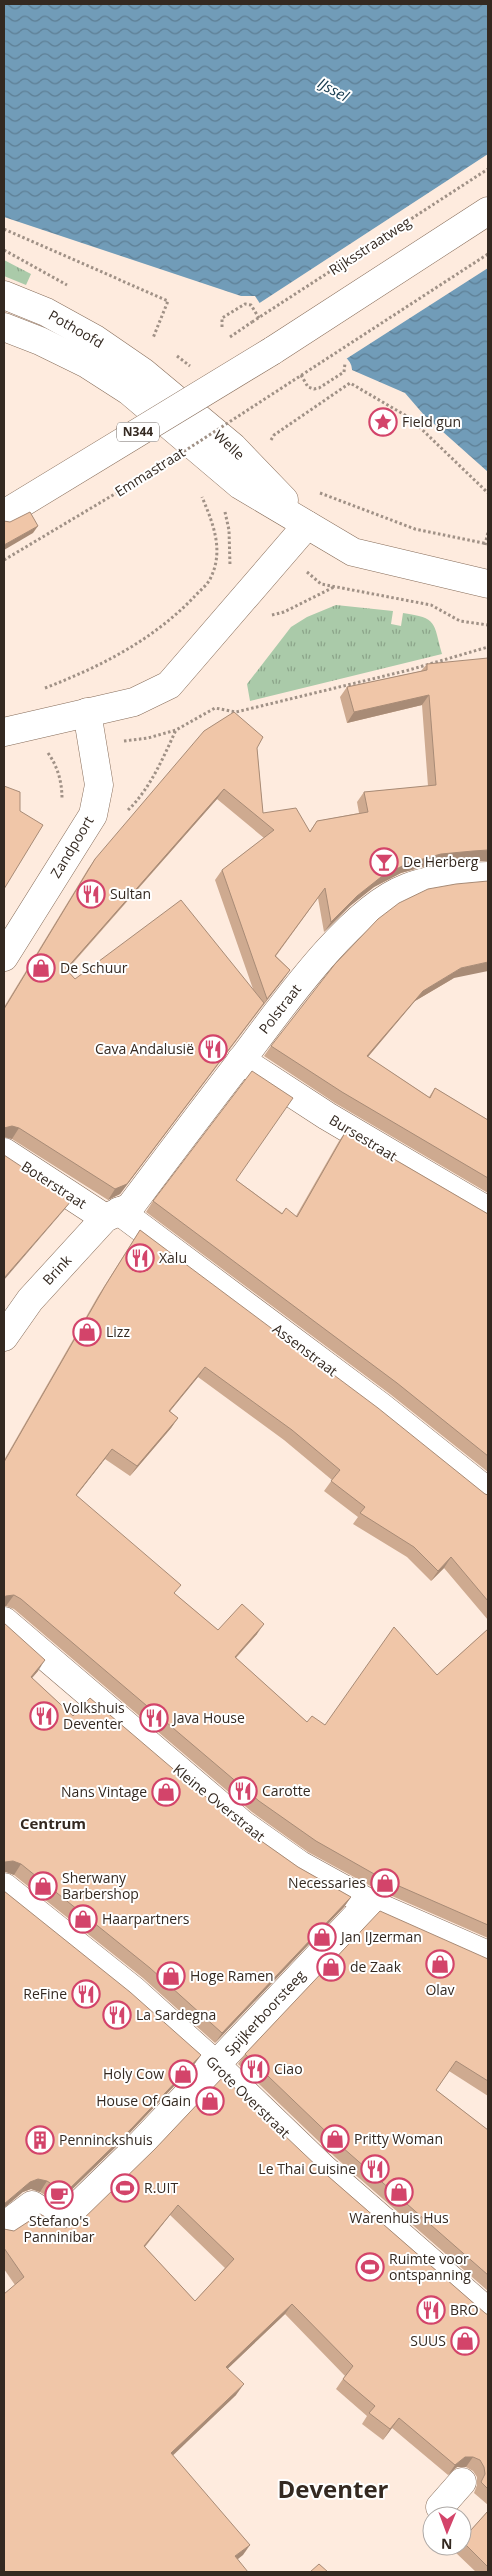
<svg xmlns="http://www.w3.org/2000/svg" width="492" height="2576" font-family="'Open Sans',sans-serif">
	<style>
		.grass { fill: url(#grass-tufts) }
		.water { fill: url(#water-waves) }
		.pier { fill: #feebde }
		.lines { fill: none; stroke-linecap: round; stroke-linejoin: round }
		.minor-casing { stroke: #876d5a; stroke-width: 29 }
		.major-casing { stroke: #876d5a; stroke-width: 29 }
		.path { stroke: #a09186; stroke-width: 3; stroke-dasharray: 2.5 2.5; stroke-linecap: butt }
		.minor { stroke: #fff; stroke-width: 28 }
		.major { stroke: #fff; stroke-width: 28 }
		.major-bridge-casing { stroke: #876d5a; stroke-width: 29; stroke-linecap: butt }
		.path-bridge { stroke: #a09186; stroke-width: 3; stroke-dasharray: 2.5 2.5; stroke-linecap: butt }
		.major-bridge { stroke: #fff; stroke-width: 28 }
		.wall { fill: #ceaa90; fill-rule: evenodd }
		.shaded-wall { fill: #a88b76 }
		.building { fill: #f0c6a8; stroke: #a88b76; fill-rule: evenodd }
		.labels { text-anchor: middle; stroke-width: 4; stroke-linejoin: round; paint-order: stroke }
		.shield { fill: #fff; stroke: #716964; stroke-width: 1 }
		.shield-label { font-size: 12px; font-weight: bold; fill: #342921 }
		.street-label { font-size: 14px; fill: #342921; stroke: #fff }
		.poi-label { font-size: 14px; fill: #342921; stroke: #fff; text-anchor: start }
		.water-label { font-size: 15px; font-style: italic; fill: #13384d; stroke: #fff }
		.neighbourhood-label { font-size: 15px; font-weight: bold; fill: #342921; stroke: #fff }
		.town-label { font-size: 24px; font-weight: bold; fill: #342921; stroke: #fff }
	</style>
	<defs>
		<pattern id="grass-tufts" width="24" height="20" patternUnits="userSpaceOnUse" patternTransform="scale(1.25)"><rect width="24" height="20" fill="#aacaa9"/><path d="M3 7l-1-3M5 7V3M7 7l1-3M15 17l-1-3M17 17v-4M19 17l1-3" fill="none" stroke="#8ba489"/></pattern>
		<pattern id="water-waves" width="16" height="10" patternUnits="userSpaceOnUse" patternTransform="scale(1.25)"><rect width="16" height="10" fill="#719cb8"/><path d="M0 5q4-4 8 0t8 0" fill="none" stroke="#5e7f95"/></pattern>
	</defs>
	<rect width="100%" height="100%" fill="#feebde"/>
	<g class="grass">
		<path d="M4,260L31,274L26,285L4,276Z"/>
		<path d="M336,605L393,611L391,624L401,626L403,613C438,618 433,622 442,654L250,701L247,684L291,627L307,617Z"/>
	</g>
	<path class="water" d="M4,4H488V472L424,415L405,393L352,370C353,348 301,339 284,340L255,296H241L4,217Z"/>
	<path class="pier" d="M488,154V268L346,359L335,356L318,366L300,341H282L258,304Z"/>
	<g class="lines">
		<g class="minor-casing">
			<g id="minor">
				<path d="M4,295L46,312L95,339L143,372L233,447L284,500"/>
				<path d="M4,327L40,341L87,364L129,391L240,485L353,552L488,584"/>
				<path d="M4,732L134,702L169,685L307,525"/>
				<path d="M4,957L93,815L99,785L87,712"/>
				<path d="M241,1060L327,1116L488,1211"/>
				<path d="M4,1152L105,1218"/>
				<path d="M119,1211L380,1406L488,1492"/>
				<path d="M4,1337L30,1300L105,1218L130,1207C166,1159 203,1110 240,1062C278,1012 348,910 406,888C433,877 460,877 488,876"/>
				<path d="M4,1621L242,1824L300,1865L369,1903L488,1955"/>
				<path d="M4,1887L133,1990L216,2065L324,2169L488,2312"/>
				<path d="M4,2226L32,2205L60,2223L136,2149L369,1903"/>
				<path d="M440,2507L462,2482"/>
			</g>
		</g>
		<g class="major-casing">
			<path id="major" d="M272,351L488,211"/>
		</g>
		<g class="path">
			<path d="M4,229L168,301L153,338"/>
			<path d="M4,250L67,285"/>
			<path d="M252,322L488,169"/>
			<path d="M222,327V318L245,304L251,305L259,318"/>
			<path d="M177,356L190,366"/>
			<path d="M301,375L308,387L314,389L319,388L344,372L345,363"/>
			<path d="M271,440L274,435L350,383L410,418L488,493"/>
			<path d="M320,493L415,529L488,544"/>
			<path d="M225,512L229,530L230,566"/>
			<path d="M485,545L488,532"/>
			<path d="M307,572L321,584L431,605L460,621L488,625"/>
			<path d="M272,615L284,612L334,587"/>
			<path d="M45,688C100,667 153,640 194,597C199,591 208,585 211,577C224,550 213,523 202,497"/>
			<path d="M124,741L148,738L176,730L215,708L236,712L257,707L409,670L488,647"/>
			<path d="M48,753C58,767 62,782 62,799"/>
			<path d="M128,810C150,789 163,758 176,730"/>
		</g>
		<use href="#minor" class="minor"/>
		<use href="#major" class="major"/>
		<g class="major-bridge-casing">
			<path id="major-bridge" d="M4,514L272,351"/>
		</g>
		<g class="path-bridge">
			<path d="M230,337L252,322"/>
			<path d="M4,560L160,467L488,254"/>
		</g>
		<use href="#major-bridge" class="major-bridge"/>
	</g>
	<g class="wall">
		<path d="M427,664L488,861H466L433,864L401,873L374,887L350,906L324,932L318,898L276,956L290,970L120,1194L108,1200L12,1139L4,1137V1007L88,869L95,859L257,748L263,813L310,831L317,821L359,813L357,802L364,792L428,786L422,705L347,723L340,697L347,687L421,671ZM217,799L264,838L222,870L215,880L253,989L75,979L67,970Z"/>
		<path d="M454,978L415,1001L368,1057L429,1097L435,1088L488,1120V1193L335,1103L264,1056L271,1046Z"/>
		<path d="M346,1131L488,1214V1472L390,1394L146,1212L153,1201L236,1180L282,1213L296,1216L339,1141Z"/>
		<path d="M140,1230L485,1494L488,1495V1620L444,1568L431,1581L407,1557L353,1524L358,1517L324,1491L332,1480L284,1440L198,1377L170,1411L178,1418L171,1428L130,1476L105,1459L76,1496L175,1594L218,1630L257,1634L236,1658L307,1722L325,1725L437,1675L488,1629V1938L376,1889L308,1852L252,1812L14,1609L6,1606H4V1460L98,1296Z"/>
		<path d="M4,1623L38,1671L32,1678L73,1716L240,1826L298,1867L351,1897L344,1907L215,2043L143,1978L14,1875L6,1872Z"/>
		<path d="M4,1891L201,2055L193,2066L125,2138L58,2203L40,2192L31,2189L23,2192Z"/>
		<path d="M488,1959V2096L449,2071L436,2090L488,2130V2291L335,2157L238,2064L245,2054Z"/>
		<path d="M321,2170L485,2313L488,2315V2505L474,2493L477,2485V2477L473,2471L466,2467H457L448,2475L392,2428L383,2440L362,2424L367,2416L336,2389L345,2376L285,2314L228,2368L236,2395L172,2455L243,2555L15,2285L4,2269V2229L14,2231L65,2228ZM170,2215L225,2268L195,2301L145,2247Z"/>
		<path d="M488,2511V2572H476L454,2551L457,2546H462V2540Z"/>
	</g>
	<g class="shaded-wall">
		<path d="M38,526L33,533L4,550V545Z"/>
		<path d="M429,695L422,705L347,723L354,712Z"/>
		<path d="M224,789L217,799L58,979L66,969Z"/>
		<path d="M488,850V861H466L433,864L401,873L374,887L350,906L324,932L331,922L357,896L381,877L408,863L441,854L473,851Z"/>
		<path d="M488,962V971L454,978L415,1001L360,1066L367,1056L423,991L461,968Z"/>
		<path d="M290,970L283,980L260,1009L267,999Z"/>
		<path d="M264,1003L120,1194L108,1200L115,1189Z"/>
		<path d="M12,1126L19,1128L12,1139L4,1137V1128Z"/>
		<path d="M72,1200L64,1210L4,1280V1278Z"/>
		<path d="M205,1367L198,1377L162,1421L169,1411Z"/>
		<path d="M178,1418L171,1428L130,1476L137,1466Z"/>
		<path d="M112,1449L105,1459L68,1506L76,1495Z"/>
		<path d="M451,1557L444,1568L431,1581L438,1571Z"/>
		<path d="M14,1595L6,1606H4V1597L6,1596Z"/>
		<path d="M264,1624L257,1634L227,1667L235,1657Z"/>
		<path d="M45,1660L38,1671L24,1687L31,1677Z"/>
		<path d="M13,1861L21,1864L14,1875L6,1872H4V1863L5,1862Z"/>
		<path d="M351,1897L344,1907L215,2043L222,2033Z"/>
		<path d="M201,2055L193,2066L125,2138L58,2203L65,2193Z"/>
		<path d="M38,2179L47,2181L40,2192L31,2189L23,2192L4,2208V2204L30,2182Z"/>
		<path d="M178,2205L170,2215L137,2256L144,2246Z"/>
		<path d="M292,2304L285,2314L219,2377L226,2367Z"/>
		<path d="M244,2384L236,2395L164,2464L171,2453Z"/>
		<path d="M399,2418L392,2428L383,2440L390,2429Z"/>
		<path d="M465,2457H473L466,2467H457L448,2475L455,2465Z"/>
		<path d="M250,2545L243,2555L228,2567L235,2556Z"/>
	</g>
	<g class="building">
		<path d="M30,512L38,526L4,545V521L10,522Z"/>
		<path d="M488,658V850L473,851L441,854L408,863L381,877L357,896L331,922L325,888L275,956L290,970L267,999L222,870L274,830L224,789L66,969L75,979L181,900L264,1003L127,1184L115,1189L19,1128L12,1126L4,1128V1009L95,859L204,731L234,712L263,737L257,748L263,813L296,808L310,832L317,821L368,812L364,792L436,785L429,695L354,712L347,687L427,670V664Z"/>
		<path d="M4,786L20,792V811L43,825L4,889Z"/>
		<path d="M488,881V962L461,968L423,991L367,1056L430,1098L435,1088L488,1120V1178L342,1092L271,1046L335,964L378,919L399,903L428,889L456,884Z"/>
		<path d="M252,1071L293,1098L236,1180L282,1214L286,1208L297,1217L346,1131L488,1214V1456L397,1383L153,1201Z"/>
		<path d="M4,1155L72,1200L4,1278Z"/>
		<path d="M140,1230L378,1408L485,1494L488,1495V1601L451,1557L438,1571L414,1547L360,1513L365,1507L331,1481L340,1470L292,1430L205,1367L169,1411L178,1418L137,1466L112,1449L76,1495L181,1585L174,1593L218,1630L242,1604L264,1624L235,1657L307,1722L312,1716L325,1725L394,1627L437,1675L488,1629V1925L383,1879L316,1841L259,1801L21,1599L14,1595L6,1596L4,1597V1462L105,1286Z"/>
		<path d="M4,1623L45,1660L31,1677L73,1716L90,1698L240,1826L298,1867L351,1897L222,2033L150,1968L21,1864L13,1861L5,1862L4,1863Z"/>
		<path d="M4,1891L130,1992L201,2055L132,2128L65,2193L47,2181L38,2179L30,2182L4,2204Z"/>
		<path d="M380,1911L488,1959V2081L456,2061L436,2090L488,2130V2275L342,2147L245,2054Z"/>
		<path d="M223,2077L321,2170L485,2313L488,2315V2489L481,2482L485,2474L484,2467L480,2460L473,2457H465L455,2465L399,2418L390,2429L369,2413L375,2406L343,2379L353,2366L292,2304L226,2367L244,2384L171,2453L250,2545L235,2556L248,2572H4V2294L24,2277L4,2248V2229L14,2231L40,2214L65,2228L78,2224L155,2149ZM178,2205L234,2259L195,2301L144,2246Z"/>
		<path d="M488,2511V2567L462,2541V2540Z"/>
		<path d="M319,2564L328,2572H310Z"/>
	</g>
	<defs>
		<g id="sight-ring" transform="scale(1.4375)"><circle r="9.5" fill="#fff" stroke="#d3446a" stroke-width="1.5"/><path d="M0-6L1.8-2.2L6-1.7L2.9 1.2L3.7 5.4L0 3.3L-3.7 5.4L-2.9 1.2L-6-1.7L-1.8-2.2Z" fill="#d3446a"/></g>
		<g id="bar-ring" transform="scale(1.4375)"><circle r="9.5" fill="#fff" stroke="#d3446a" stroke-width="1.5"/><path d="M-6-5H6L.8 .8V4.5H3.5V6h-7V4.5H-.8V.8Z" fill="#d3446a"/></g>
		<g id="restaurant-ring" transform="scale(1.4375)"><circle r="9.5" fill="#fff" stroke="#d3446a" stroke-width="1.5"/><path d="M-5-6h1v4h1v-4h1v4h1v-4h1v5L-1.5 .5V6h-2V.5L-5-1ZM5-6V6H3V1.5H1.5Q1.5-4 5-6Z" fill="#d3446a"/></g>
		<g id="shop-ring" transform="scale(1.4375)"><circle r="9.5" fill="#fff" stroke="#d3446a" stroke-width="1.5"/><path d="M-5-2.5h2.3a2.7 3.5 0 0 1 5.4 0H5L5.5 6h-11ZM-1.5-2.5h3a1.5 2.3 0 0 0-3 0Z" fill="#d3446a"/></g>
		<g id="building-ring" transform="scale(1.4375)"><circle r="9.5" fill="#fff" stroke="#d3446a" stroke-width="1.5"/><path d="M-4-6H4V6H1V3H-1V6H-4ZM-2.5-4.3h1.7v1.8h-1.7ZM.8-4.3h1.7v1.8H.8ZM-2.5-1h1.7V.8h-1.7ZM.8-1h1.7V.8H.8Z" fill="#d3446a"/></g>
		<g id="stadium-ring" transform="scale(1.4375)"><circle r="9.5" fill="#fff" stroke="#d3446a" stroke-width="1.5"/><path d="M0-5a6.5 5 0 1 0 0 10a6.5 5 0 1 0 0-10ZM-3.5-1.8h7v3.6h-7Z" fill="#d3446a"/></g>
		<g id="cafe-ring" transform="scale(1.4375)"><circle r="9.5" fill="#fff" stroke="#d3446a" stroke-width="1.5"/><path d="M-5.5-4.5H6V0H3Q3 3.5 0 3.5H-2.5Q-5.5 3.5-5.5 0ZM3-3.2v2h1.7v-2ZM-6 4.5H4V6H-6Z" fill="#d3446a"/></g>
	</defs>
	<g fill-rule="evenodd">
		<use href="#sight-ring" x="383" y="422"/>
		<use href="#bar-ring" x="384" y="862"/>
		<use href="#restaurant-ring" x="91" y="894"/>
		<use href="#shop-ring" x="41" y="968"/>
		<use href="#restaurant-ring" x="213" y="1049"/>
		<use href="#restaurant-ring" x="140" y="1258"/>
		<use href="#shop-ring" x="87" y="1332"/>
		<use href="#restaurant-ring" x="44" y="1716"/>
		<use href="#restaurant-ring" x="154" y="1718"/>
		<use href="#restaurant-ring" x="243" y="1791"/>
		<use href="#shop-ring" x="166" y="1792"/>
		<use href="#shop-ring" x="385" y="1883"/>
		<use href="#shop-ring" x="43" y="1886"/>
		<use href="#shop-ring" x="83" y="1919"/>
		<use href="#shop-ring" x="322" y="1937"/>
		<use href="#shop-ring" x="440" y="1964"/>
		<use href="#shop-ring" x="331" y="1967"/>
		<use href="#shop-ring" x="171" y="1976"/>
		<use href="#restaurant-ring" x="86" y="1994"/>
		<use href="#restaurant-ring" x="117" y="2015"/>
		<use href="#restaurant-ring" x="255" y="2069"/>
		<use href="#shop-ring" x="183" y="2074"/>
		<use href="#shop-ring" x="210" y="2101"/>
		<use href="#shop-ring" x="335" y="2139"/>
		<use href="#building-ring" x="40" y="2140"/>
		<use href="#restaurant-ring" x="375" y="2169"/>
		<use href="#stadium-ring" x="125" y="2188"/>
		<use href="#shop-ring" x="399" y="2192"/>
		<use href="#cafe-ring" x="59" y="2195"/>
		<use href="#stadium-ring" x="370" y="2267"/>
		<use href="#restaurant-ring" x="431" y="2310"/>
		<use href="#shop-ring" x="465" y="2341"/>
	</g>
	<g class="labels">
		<rect class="shield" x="117" y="422.5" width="42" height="19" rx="4"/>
		<g class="shield-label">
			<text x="138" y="436">N344</text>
		</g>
		<g class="street-label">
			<text transform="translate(370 246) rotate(-33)" y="5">Rijksstraatweg</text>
			<text transform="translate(76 329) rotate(30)" y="5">Pothoofd</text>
			<text transform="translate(229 445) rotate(43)" y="5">Welle</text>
			<text transform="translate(150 472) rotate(-32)" y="5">Emmastraat</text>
			<text transform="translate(72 847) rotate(-59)" y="5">Zandpoort</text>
			<text transform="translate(280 1009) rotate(-52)" y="5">Polstraat</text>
			<text transform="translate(363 1138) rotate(31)" y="5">Bursestraat</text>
			<text transform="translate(54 1185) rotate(33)" y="5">Boterstraat</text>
			<text transform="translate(57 1270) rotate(-47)" y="5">Brink</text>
			<text transform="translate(305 1350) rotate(37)" y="5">Assenstraat</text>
			<text transform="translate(219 1803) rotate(39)" y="5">Kleine Overstraat</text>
			<text transform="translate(265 2013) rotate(-47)" y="5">Spijkerboorsteeg</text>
			<text transform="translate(248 2097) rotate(44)" y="5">Grote Overstraat</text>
		</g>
		<g class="poi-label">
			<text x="402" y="427">Field gun</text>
			<text x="403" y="867">De Herberg</text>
			<text x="110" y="899">Sultan</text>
			<text x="60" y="973">De Schuur</text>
			<text x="194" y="1054" text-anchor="end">Cava Andalusië</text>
			<text x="159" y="1263">Xalu</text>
			<text x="106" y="1337">Lizz</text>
			<text x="63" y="1713">Volkshuis<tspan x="63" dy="16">Deventer</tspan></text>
			<text x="173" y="1723">Java House</text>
			<text x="262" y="1796">Carotte</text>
			<text x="147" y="1797" text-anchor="end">Nans Vintage</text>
			<text x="62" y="1883">Sherwany<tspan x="62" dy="16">Barbershop</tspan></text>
			<text x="366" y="1888" text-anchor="end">Necessaries</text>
			<text x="102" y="1924">Haarpartners</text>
			<text x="341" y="1942">Jan IJzerman</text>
			<text x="350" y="1972">de Zaak</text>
			<text x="190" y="1981">Hoge Ramen</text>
			<text x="440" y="1995" text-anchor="middle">Olav</text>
			<text x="67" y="1999" text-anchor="end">ReFine</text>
			<text x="136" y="2020">La Sardegna</text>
			<text x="274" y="2074">Ciao</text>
			<text x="164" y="2079" text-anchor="end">Holy Cow</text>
			<text x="191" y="2106" text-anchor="end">House Of Gain</text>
			<text x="354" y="2144">Pritty Woman</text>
			<text x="59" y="2145">Penninckshuis</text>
			<text x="356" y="2174" text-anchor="end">Le Thai Cuisine</text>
			<text x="144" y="2193">R.UIT</text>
			<text x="399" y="2223" text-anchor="middle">Warenhuis Hus</text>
			<text x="59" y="2226" text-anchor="middle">Stefano's<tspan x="59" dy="16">Panninibar</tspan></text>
			<text x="389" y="2264">Ruimte voor<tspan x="389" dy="16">ontspanning</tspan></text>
			<text x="450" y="2315">BRO</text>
			<text x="446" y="2346" text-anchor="end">SUUS</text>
		</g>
		<g class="water-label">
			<text transform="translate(333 90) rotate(29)" y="5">IJssel</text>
		</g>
		<g class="neighbourhood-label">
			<text x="53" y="1829">Centrum</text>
		</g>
		<g class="town-label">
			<text x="333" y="2498">Deventer</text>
		</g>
	</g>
	<rect width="492" height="2576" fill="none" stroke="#342921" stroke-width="10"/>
	<g transform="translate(447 2531) rotate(181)"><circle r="24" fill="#ffffff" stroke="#aea9a6"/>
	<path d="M0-4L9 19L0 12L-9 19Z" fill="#d3446a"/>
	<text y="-8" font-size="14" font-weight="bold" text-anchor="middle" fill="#342921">N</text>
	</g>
</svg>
